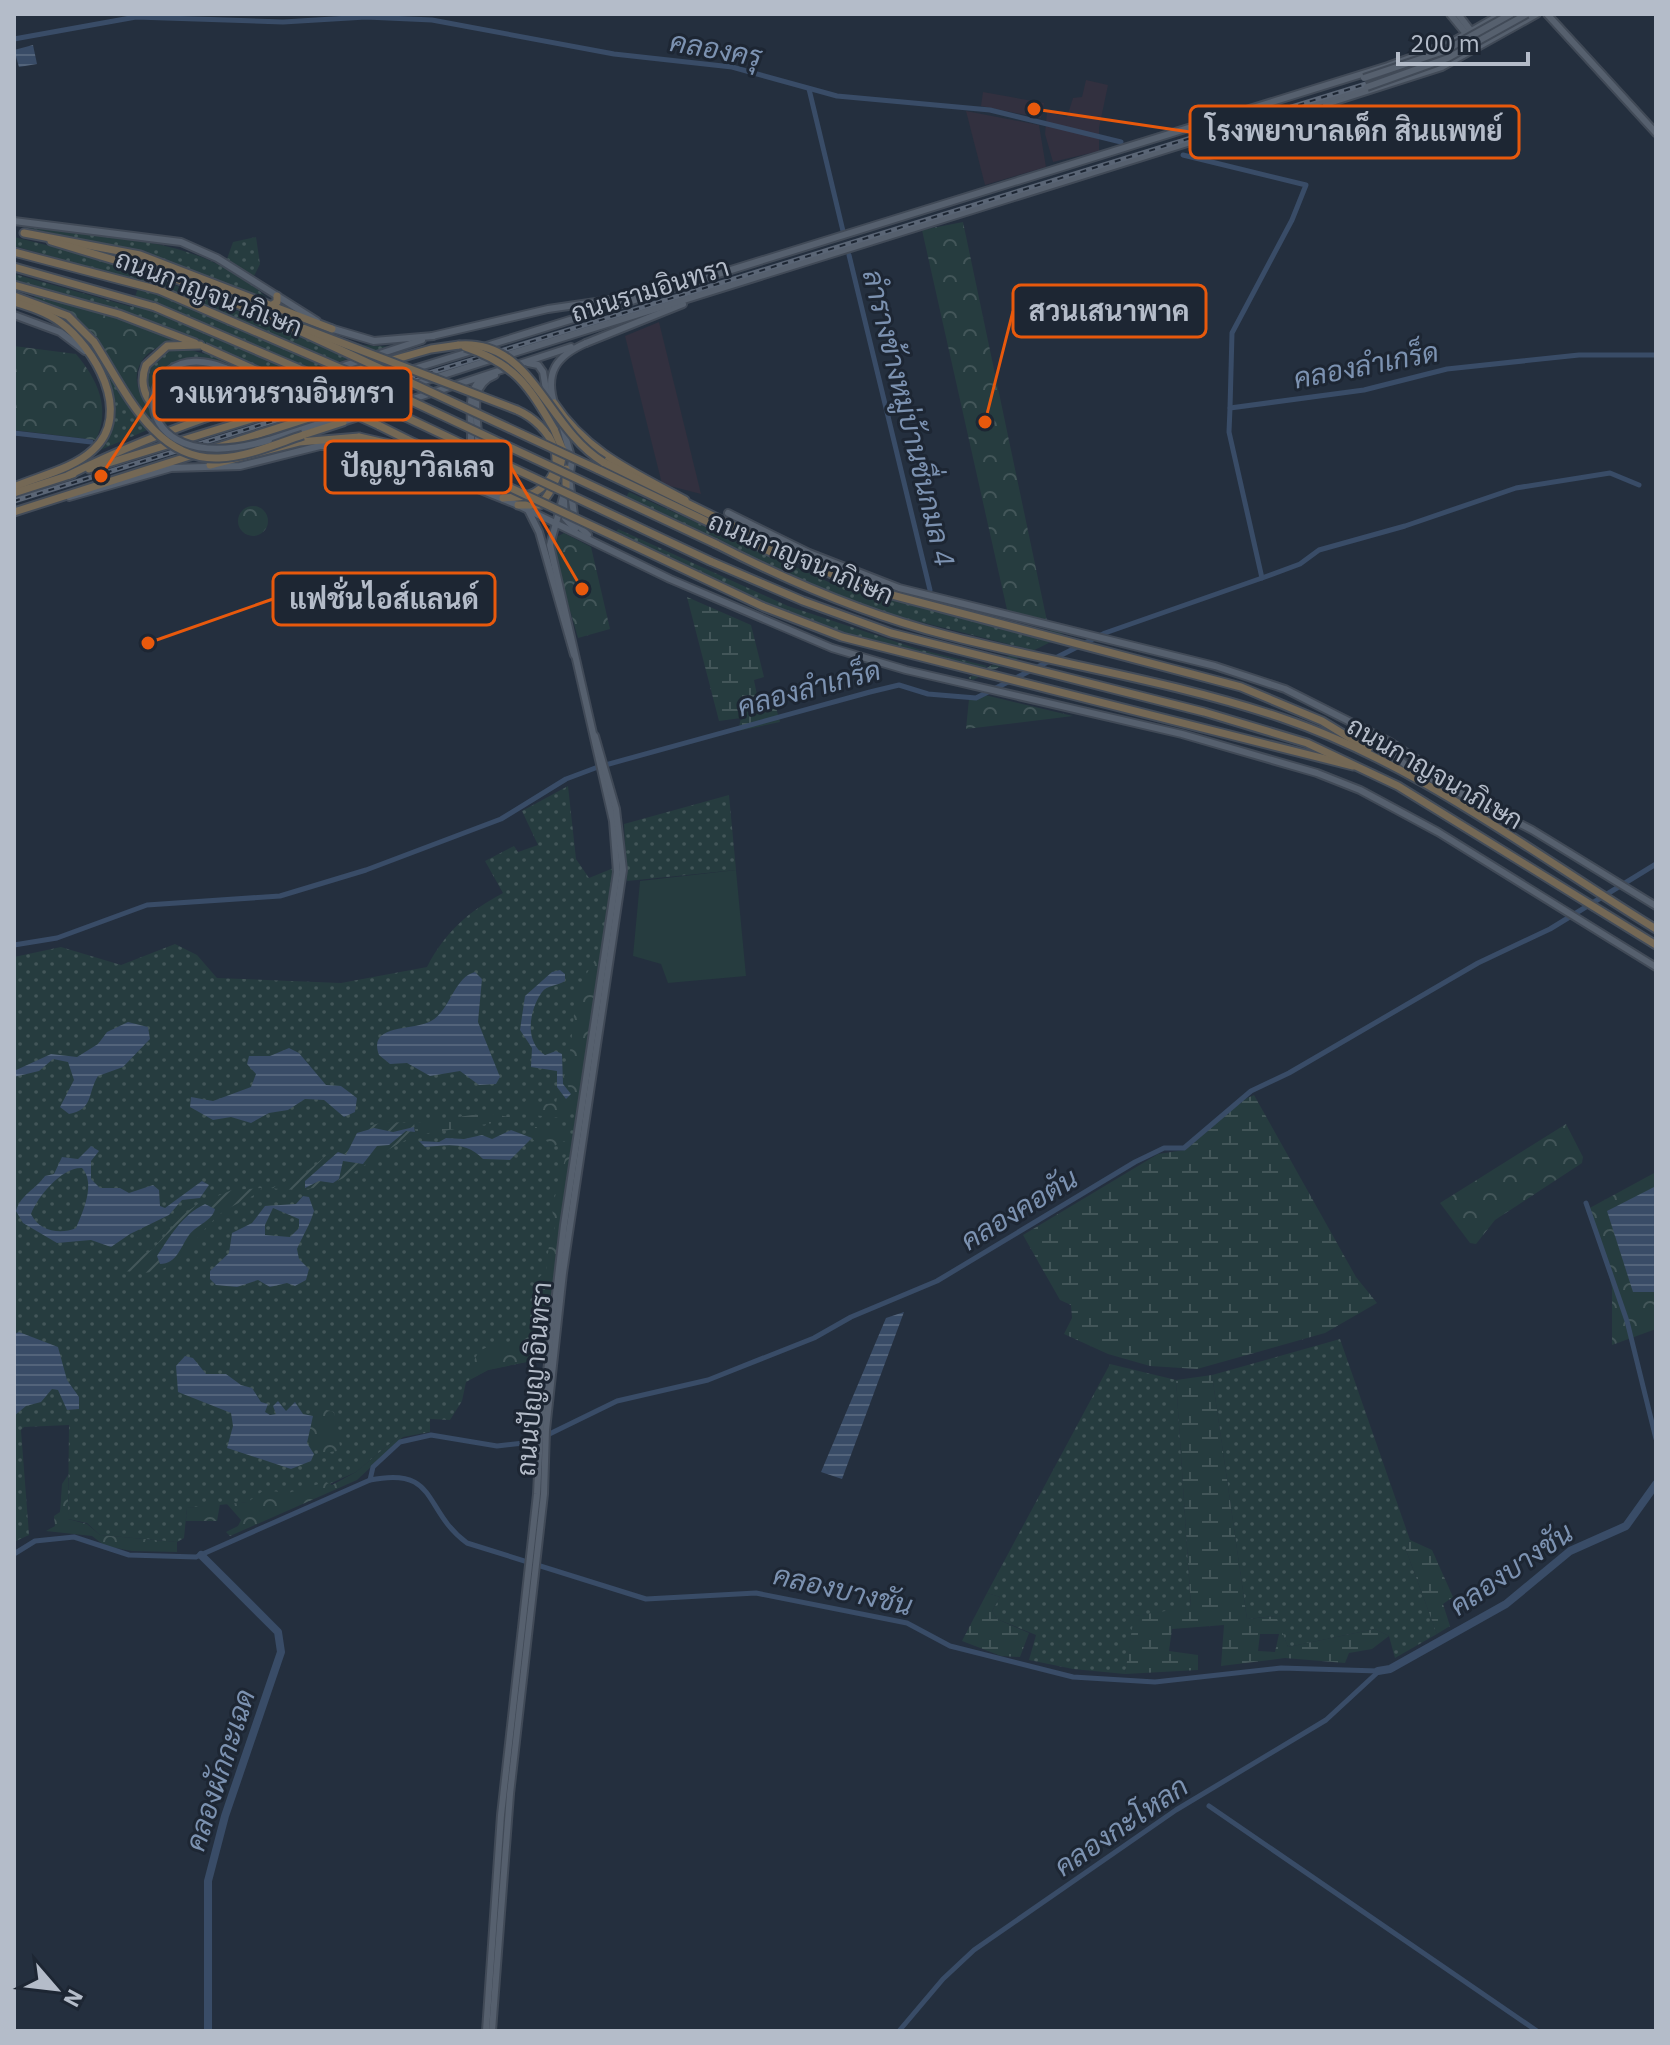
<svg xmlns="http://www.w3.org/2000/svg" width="1670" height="2045" font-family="'IBM Plex Sans',Sarabun,sans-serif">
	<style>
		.medical { fill: #32303f }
		.grass { fill: url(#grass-dots) }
		.forest { fill: url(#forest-crowns) }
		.wetland { fill: url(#wetland-marsh); fill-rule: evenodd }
		.garden { fill: url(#garden-furrows) }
		.pitch { fill: #263c3f }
		.water { fill: url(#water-rules); fill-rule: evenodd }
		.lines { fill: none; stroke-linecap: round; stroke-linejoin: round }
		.canal { stroke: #394c67; stroke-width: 5 }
		.river { stroke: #394c67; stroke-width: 8 }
		.major-casing { stroke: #414a57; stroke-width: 10 }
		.highway-casing { stroke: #434c59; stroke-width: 11 }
		.major { stroke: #56606e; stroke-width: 6 }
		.highway { stroke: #746855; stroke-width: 7 }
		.rail-casing { stroke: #5a6575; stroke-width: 5 }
		.rail { stroke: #1d2633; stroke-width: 2; stroke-dasharray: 6; stroke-linecap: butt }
		.major-bridge-casing { stroke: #414a57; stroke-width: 10; stroke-linecap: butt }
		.highway-bridge-casing { stroke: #434c59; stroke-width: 11; stroke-linecap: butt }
		.major-bridge { stroke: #56606e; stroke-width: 6 }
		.highway-bridge { stroke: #746855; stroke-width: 7 }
		.labels { text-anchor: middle; stroke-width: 6; stroke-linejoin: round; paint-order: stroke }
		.street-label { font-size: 26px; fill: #b4bcc9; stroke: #1d2633 }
		.water-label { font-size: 28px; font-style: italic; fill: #7c92b1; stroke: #1d2633 }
		.leader { fill: none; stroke: #e8590c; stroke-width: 3 }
		.callout-dot { fill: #e8590c; stroke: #1d2633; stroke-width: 3 }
		.callout { fill: #1d2633; stroke: #e8590c; stroke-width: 3 }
		.callout-label { font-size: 28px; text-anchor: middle; font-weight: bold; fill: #b4bcc9 }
	</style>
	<defs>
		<pattern id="grass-dots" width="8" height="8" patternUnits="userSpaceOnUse" patternTransform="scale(2)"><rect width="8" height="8" fill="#263c3f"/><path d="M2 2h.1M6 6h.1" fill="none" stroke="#435659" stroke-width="1.8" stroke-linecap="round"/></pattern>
		<pattern id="forest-crowns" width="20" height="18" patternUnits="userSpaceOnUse" patternTransform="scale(2)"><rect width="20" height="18" fill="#263c3f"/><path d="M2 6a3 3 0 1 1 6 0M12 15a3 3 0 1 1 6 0" fill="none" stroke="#435659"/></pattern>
		<pattern id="wetland-marsh" width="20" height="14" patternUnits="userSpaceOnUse" patternTransform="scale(2)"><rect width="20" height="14" fill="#263c3f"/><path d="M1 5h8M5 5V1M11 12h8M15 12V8" fill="none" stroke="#435659"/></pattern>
		<pattern id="garden-furrows" width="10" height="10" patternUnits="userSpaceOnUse" patternTransform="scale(2)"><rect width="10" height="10" fill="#263c3f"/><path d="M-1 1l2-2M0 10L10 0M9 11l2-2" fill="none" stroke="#435659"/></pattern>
		<pattern id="water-rules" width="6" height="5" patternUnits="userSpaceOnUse" patternTransform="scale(2)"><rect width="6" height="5" fill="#394c67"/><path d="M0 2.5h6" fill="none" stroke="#53647b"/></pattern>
	</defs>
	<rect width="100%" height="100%" fill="#242f3e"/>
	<g class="medical">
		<path d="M1086,80L1108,85L1099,128V151L1053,162L1045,134L1047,112L1067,117L1073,98L1082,97Z"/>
		<path d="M983,92L1044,103L1041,118L981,106Z"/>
		<path d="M966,111L1039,125L1046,167L985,185Z"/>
		<path d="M659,322L701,494L662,484L625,336Z"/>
	</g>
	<g class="grass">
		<path d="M14,225C102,239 198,232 268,299L265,302L135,250Z"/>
		<path d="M14,237C97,257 178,282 255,319L259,312L167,274L77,246C169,257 255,305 340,338L363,345L395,347C337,359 281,387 223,363L220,370L258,382L247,383L223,374L218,377L204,407L174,413L160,410L145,384C152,351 174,343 204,354L206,345L130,315L14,283V274L132,307L140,281L14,246Z"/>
		<path d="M256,237L260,264L254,276L227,259L233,242Z"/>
		<path d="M94,341L152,428L98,451C125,411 107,381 85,344Z"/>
		<path d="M629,492L833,584L1040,639L1024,648L897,616L834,594L625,499Z"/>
		<path d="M618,529L788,606L918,649L987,666L982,670L848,637L776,608L615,534Z"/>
		<path d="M568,786L576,859L589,878L616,867L546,1358L488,1370L466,1382L462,1401L450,1420L430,1419V1432H404L356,1472L274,1509L251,1502L187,1508L184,1538L177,1542L100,1535L87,1523L68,1519L69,1425L24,1427L21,1430L29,1535L14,1542V957L61,947L121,965L175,944L197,955L217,978L341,983L427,967C445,932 469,911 503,893L485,861L514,846L518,852L538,845L522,811Z"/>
		<path d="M729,795L736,870L627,881L624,824Z"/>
		<path d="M1340,1339L1410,1540L1406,1550L1437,1634L1395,1658L1389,1636L1375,1629L1288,1647L1275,1616L1247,1619L1212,1375Z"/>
		<path d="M1110,1364L1176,1380L1191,1608L1135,1616L1125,1674L1073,1669L1029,1660L1036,1635L997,1619L992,1611L1000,1597L987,1593Z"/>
	</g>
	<g class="forest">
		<path d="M963,222L1047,621L1008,614L922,230Z"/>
		<path d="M35,295L102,312L181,342C126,345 122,400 171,421L152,428L81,323L34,299Z"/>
		<path d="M14,346L76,354C97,379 111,407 96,440L14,430Z"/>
		<circle cx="253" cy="521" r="15"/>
		<path d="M564,533L591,547L610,629L578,638L552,548L555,538Z"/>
		<path d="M985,695L1073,716L966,729L969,699Z"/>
		<path d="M603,955L580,1108L564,1118L521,1114L526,1100L536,1105L556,1103L558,1093L565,1100H570L571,1093L564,1077C575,1045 570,1019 579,990C583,978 591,967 597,956Z"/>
		<path d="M1566,1124L1583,1157L1582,1163L1495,1220L1476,1244L1470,1243L1440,1203Z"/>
		<path d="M535,1127H559L574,1145L546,1358L488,1370L469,1380C471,1374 472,1367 474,1361C484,1333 521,1356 541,1316L533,1299L536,1280L546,1271L549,1245L555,1232L552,1208L569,1144L564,1141L554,1146L544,1138L533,1140L531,1132Z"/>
		<path d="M1656,1172V1329L1612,1345V1288L1606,1260L1586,1210Z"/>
		<path d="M323,1409L334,1412L340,1446L337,1451L323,1453L309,1445C305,1432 312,1415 323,1409Z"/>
		<path d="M404,1432H430L403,1437L357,1480L230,1536L226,1532L238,1526L241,1520L227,1504L248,1502L264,1490L288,1493L326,1482L332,1485L356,1472Z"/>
		<path d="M68,1475V1519L87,1524L100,1535L177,1542V1552L132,1551L105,1546L92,1536L46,1531L55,1526L54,1516L60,1512L62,1484Z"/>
		<path d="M220,1504L217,1521H186L187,1508Z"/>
	</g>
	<g class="wetland">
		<path d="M687,597L751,625L764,677L754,680L757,695L772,693L780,722L738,731L741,718L719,721Z"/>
		<path d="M1051,628L1061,631L1063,636L973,680L968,678L1049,634Z"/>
		<path d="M1254,1095L1356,1277L1377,1303L1325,1333L1197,1369L1150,1366L1108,1354L1064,1334L1072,1318L1071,1305L1060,1300L1023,1235L1158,1154L1185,1150L1241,1101Z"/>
		<path d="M487,1113L520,1119L416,1135L414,1123Z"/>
		<path d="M1212,1375L1247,1619L1276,1616L1288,1647L1375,1629L1389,1636L1372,1649L1349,1653L1345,1663L1285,1658L1221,1666L1224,1625L1172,1629L1169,1651L1198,1655V1670L1125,1674L1134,1616L1191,1607L1176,1380ZM1260,1634H1279L1275,1652L1258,1651Z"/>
		<path d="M1410,1540L1432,1550L1453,1597L1443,1604L1450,1626L1437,1634L1406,1550Z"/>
		<path d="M987,1593L1000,1597L992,1611L997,1619L1029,1633L1020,1657L1001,1656L962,1641Z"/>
	</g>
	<g class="garden">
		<path d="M386,1122L414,1123L416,1135C358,1161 344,1198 271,1188L305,1173L361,1127Z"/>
		<path d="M262,1188C255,1198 232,1204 220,1214C184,1245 179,1285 117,1269L153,1249L181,1216L198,1204L232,1190Z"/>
	</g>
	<path class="pitch" d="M736,870L746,976L668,983L661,964L633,956L640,881Z"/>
	<g class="water">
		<path d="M33,45L37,64L19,67L14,50Z"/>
		<path d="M560,970L565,974V981C558,986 547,985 542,992C530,1009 523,1041 545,1055L556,1051L562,1054L563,1084L571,1094L566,1099L557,1087V1071L531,1067L532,1048L520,1030L525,996L552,972Z"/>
		<path d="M475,972L482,979L478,1022L500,1077L496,1084L479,1085L460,1071L430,1076L407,1063L390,1064L379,1055C367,1023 414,1031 431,1021C450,1011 454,977 475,972Z"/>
		<path d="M128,1022L148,1027L150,1039L123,1067L98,1076C87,1094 94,1109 69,1114L60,1107L74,1080L68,1062L53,1059L39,1071L14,1077V1071L51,1054L77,1057L98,1044L107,1032Z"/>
		<path d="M289,1048L299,1053L326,1085L341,1086L357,1098L355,1112L344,1117L324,1100L305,1099L288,1110L269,1113L251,1123L231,1117L213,1120L190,1107L191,1097L213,1101L251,1087L256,1074L247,1064L249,1056H270Z"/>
		<path d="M414,1127L415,1132L406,1131L389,1145L377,1146L363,1164L343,1161L339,1179L333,1183L319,1181L305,1188V1181L338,1152L346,1155L357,1133L374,1128L393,1132Z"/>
		<path d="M511,1130L532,1138L510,1160L483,1159C466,1141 447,1145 425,1147L419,1141L439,1142L446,1138L464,1139L482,1135L492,1139Z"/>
		<path d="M91,1146L99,1151L91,1161V1179L100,1188H120L129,1193L153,1185L159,1190L160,1206L165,1208L202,1181L209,1185L200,1198L182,1200L169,1215L130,1234L111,1247L91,1240L57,1243L23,1223L16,1211C21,1194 35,1190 45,1176L54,1174L62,1157L78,1159ZM82,1168C96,1183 83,1212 76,1228C60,1235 39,1231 31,1214C38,1196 62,1167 82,1168Z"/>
		<path d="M1656,1186V1292H1633L1607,1211Z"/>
		<path d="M303,1196L309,1197L314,1211C310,1225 303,1235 297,1249L299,1259L309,1269L306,1280L295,1286L287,1283L270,1287L258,1280L237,1287L216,1285L210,1279V1271L229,1253L232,1233L252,1223L265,1206L296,1204ZM273,1208L299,1219V1228L290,1237L265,1235V1225Z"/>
		<path d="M205,1204L215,1209C213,1220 197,1225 189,1235C181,1246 177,1264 160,1264L157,1256C171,1235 182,1215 205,1204Z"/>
		<path d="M904,1312L842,1479L821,1472L886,1318Z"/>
		<path d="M19,1332L58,1347L67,1380L79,1397V1409L67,1410L58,1390L52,1389L41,1402L26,1406L14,1416V1334Z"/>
		<path d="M185,1356L193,1358L206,1374H226L241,1385L252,1388L261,1402L268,1404L265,1412L270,1415L276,1414L273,1406L278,1401L286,1411L295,1402L303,1414L313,1416L307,1443L314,1454L311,1461L291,1469L227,1448L233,1426L231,1413L178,1392L176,1366Z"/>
	</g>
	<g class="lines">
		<g class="canal">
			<path d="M14,39L136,17L283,22L366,17L432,20L614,54L732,67L837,96L990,110L1121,142"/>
			<path d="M809,89L843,231"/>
			<path d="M1183,155L1306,185L1292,220L1232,333L1230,408"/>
			<path d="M849,255L930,590"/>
			<path d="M14,433L91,442"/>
			<path d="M1262,578L1300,564L1319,550L1405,526L1516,488L1610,473L1639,485"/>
			<path d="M14,945L57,938L147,905L280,896L366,870L501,819L566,779L598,767L870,692L899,685L928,694L976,698L1105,633L1262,578L1229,432L1230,408L1364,390L1447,369L1579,355H1656"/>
			<path d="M1586,1203L1627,1321L1656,1439"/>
			<path d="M370,1480L373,1467L400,1442L431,1435L497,1446L533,1442L617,1401L708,1380L814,1338L851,1317L937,1281L1135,1162L1164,1148H1184L1251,1091L1289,1073L1478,963L1550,929L1656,864"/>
			<path d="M14,1554L35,1541L74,1537L129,1555L196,1557L370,1480C439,1466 422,1510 467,1543L646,1599L756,1593L907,1623L950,1646L1073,1677L1155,1682L1281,1668L1378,1671"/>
			<path d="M1209,1806L1537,2031"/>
			<path d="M899,2031L943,1979L974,1950L1176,1810L1326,1720L1378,1672"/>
		</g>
		<g class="river">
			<path d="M201,1555L278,1632L281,1652L225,1816L208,1881V2031"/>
			<path d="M1378,1671L1390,1669L1506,1604L1570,1551L1626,1526L1656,1484"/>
		</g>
		<g class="major-casing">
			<g id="major">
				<path d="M1450,14L1468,36"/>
				<path d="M1458,14L1481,44"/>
				<path d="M1547,14L1656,133"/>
				<path d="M1326,104L1442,67L1537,14"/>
				<path d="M14,221L181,242L217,258L317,321"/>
				<path d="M14,315L60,332L85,351"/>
				<path d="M330,328L374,341L433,336"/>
				<path d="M432,336L548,309L637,296"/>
				<path d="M586,343L683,304"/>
				<path d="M483,347L1388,66L1450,43L1501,14"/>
				<path d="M504,356L1367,87"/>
				<path d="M528,363L538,365L543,372L548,401"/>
				<path d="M225,368L255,378L311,374"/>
				<path d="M322,373L422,340"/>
				<path d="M368,383L472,351"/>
				<path d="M378,396L493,359"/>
				<path d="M555,406C544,373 556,356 586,343"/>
				<path d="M562,425L572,460L569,479"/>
				<path d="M269,440L315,425L343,422L571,347"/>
				<path d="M464,469C481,438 459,398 482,378"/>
				<path d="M569,478L575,522L588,535"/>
				<path d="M476,487L469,475C472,464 478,455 478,444C480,419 465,387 495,375"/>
				<path d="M69,497L171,468L240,466L320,446H349L384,451L518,505L670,579L832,648L906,670L1182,734L1317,773L1360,790L1438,832L1656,967"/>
				<path d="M564,501L565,518L575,529"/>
				<path d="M528,510L539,532L574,655"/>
				<path d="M728,513L809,553L899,588L1215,666L1285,689L1390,742L1489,806"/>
				<path d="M1379,741L1408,767L1532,830L1656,906"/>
				<path d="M486,2031L501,1815L537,1494L540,1433L564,1225L617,872L613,821L550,545L565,490"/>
				<path d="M492,2031L510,1794L544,1494L546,1430L563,1273L623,870L616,809L595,736"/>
			</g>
		</g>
		<g class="highway-casing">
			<g id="highway">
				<path d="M24,233L140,255L332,329"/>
				<path d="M51,241L174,278L278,321"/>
				<path d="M14,252L159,290"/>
				<path d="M14,267L155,307"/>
				<path d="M14,285L119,314L195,343"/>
				<path d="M14,296L68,316L94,342"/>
				<path d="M14,302C30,307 46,312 60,322C94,347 134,413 93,450C73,469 39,476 14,487"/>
				<path d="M271,306L277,302V296"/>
				<path d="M200,345L167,346L146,365C135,393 156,420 186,415L327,372"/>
				<path d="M554,403C586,452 635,473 685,500"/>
				<path d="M378,425L408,440"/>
				<path d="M554,429L564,453"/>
				<path d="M303,435L343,422"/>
				<path d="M603,462L854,585L1241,687L1322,721L1368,749"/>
				<path d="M210,465L299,442L359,437"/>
				<path d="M89,469L362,385"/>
				<path d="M566,469V487"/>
				<path d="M597,469L771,552"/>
				<path d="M69,475C183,418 309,384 431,349L459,345"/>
				<path d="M14,493L73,474"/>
				<path d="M503,498C513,497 524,498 534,493C576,468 551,425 517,410"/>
				<path d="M518,505H540C554,489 561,471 563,450"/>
				<path d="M14,512L378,396"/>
				<path d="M620,539L764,607L842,637L1353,766"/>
				<path d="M716,544C790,582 866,615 946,635C1058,664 1173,681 1282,718C1418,764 1535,855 1656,929"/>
				<path d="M710,561L803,601L891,633L1204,712L1307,743L1398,786L1656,945"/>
			</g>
		</g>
		<use href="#major" class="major"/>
		<use href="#highway" class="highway"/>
		<g class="rail-casing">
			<path id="rail" d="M14,501L1392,76L1465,47L1521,14"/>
		</g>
		<use href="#rail" class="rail"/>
		<g class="major-bridge-casing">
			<g id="major-bridge">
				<path d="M1364,78L1444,51L1511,14"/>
				<path d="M1367,87L1448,58L1527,14"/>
				<path d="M225,368C132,329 113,486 269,440"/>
			</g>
		</g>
		<g class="highway-bridge-casing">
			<g id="highway-bridge">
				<path d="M159,290L356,375L716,544"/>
				<path d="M155,307L344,388L710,561"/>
				<path d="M278,321L597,469"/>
				<path d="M303,328L517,410"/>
				<path d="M94,342C124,388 154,461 219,458C247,457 276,444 303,435"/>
				<path d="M459,345C532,339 546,427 603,462"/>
				<path d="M204,347L378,425"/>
				<path d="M465,347C515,364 528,385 554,429"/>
				<path d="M359,437L394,445L486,482"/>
				<path d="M408,440L620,539"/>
			</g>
		</g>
		<use href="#major-bridge" class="major-bridge"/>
		<use href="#highway-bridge" class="highway-bridge"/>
	</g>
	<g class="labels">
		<g class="street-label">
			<text transform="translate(650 290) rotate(-17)" y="9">ถนนรามอินทรา</text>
			<text transform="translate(209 293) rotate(21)" y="9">ถนนกาญจนาภิเษก</text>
			<text transform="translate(801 558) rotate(23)" y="9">ถนนกาญจนาภิเษก</text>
			<text transform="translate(1435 773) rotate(30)" y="9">ถนนกาญจนาภิเษก</text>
			<text transform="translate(534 1379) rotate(-85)" y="9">ถนนปัญญาอินทรา</text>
		</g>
		<g class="water-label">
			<text transform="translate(716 49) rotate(10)" y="10">คลองครุ</text>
			<text transform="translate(1366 365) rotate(-11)" y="10">คลองลำเกร็ด</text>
			<text transform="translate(909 418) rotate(76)" y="10">ลำรางข้างหมู่บ้านชื่นกมล 4</text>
			<text transform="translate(809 688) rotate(-15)" y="10">คลองลำเกร็ด</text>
			<text transform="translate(1019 1209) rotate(-31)" y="10">คลองคอตัน</text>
			<text transform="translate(1511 1569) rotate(-34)" y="10">คลองบางชัน</text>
			<text transform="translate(843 1590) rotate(13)" y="10">คลองบางชัน</text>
			<text transform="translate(220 1770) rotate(-72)" y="10">คลองผักกะเฉด</text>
			<text transform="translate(1121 1826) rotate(-34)" y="10">คลองกะโหลก</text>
		</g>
	</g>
	<path class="leader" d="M1034 109L1190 132M985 422L1013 311M101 476L154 394M582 589L511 467M148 643L273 599"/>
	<g class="callout-dot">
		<circle cx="1034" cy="109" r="8"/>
		<circle cx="985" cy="422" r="8"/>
		<circle cx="101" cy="476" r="8"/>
		<circle cx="582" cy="589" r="8"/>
		<circle cx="148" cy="643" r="8"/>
	</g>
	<g class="callout">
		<rect x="1190" y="106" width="329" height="52" rx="8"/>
		<rect x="1013" y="285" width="193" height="52" rx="8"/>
		<rect x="154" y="368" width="257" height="52" rx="8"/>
		<rect x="325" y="441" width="186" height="52" rx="8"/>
		<rect x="273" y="573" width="222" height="52" rx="8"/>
	</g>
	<g class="callout-label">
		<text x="1354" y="141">โรงพยาบาลเด็ก สินแพทย์</text>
		<text x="1109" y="321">สวนเสนาพาค</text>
		<text x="282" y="403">วงแหวนรามอินทรา</text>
		<text x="418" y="477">ปัญญาวิลเลจ</text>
		<text x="384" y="609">แฟชั่นไอส์แลนด์</text>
	</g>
	<rect width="1670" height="2045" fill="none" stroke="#b4bcc9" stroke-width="32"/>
	<g transform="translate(56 1989) rotate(118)" stroke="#1d2633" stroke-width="6" paint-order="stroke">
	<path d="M0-6L14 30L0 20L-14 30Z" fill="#b4bcc9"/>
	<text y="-12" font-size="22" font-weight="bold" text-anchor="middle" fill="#b4bcc9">N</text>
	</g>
	<path d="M1398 52v12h130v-12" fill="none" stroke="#b4bcc9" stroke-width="4"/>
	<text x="1410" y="52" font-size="24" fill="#b4bcc9" stroke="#1d2633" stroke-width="6" paint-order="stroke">200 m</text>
</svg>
